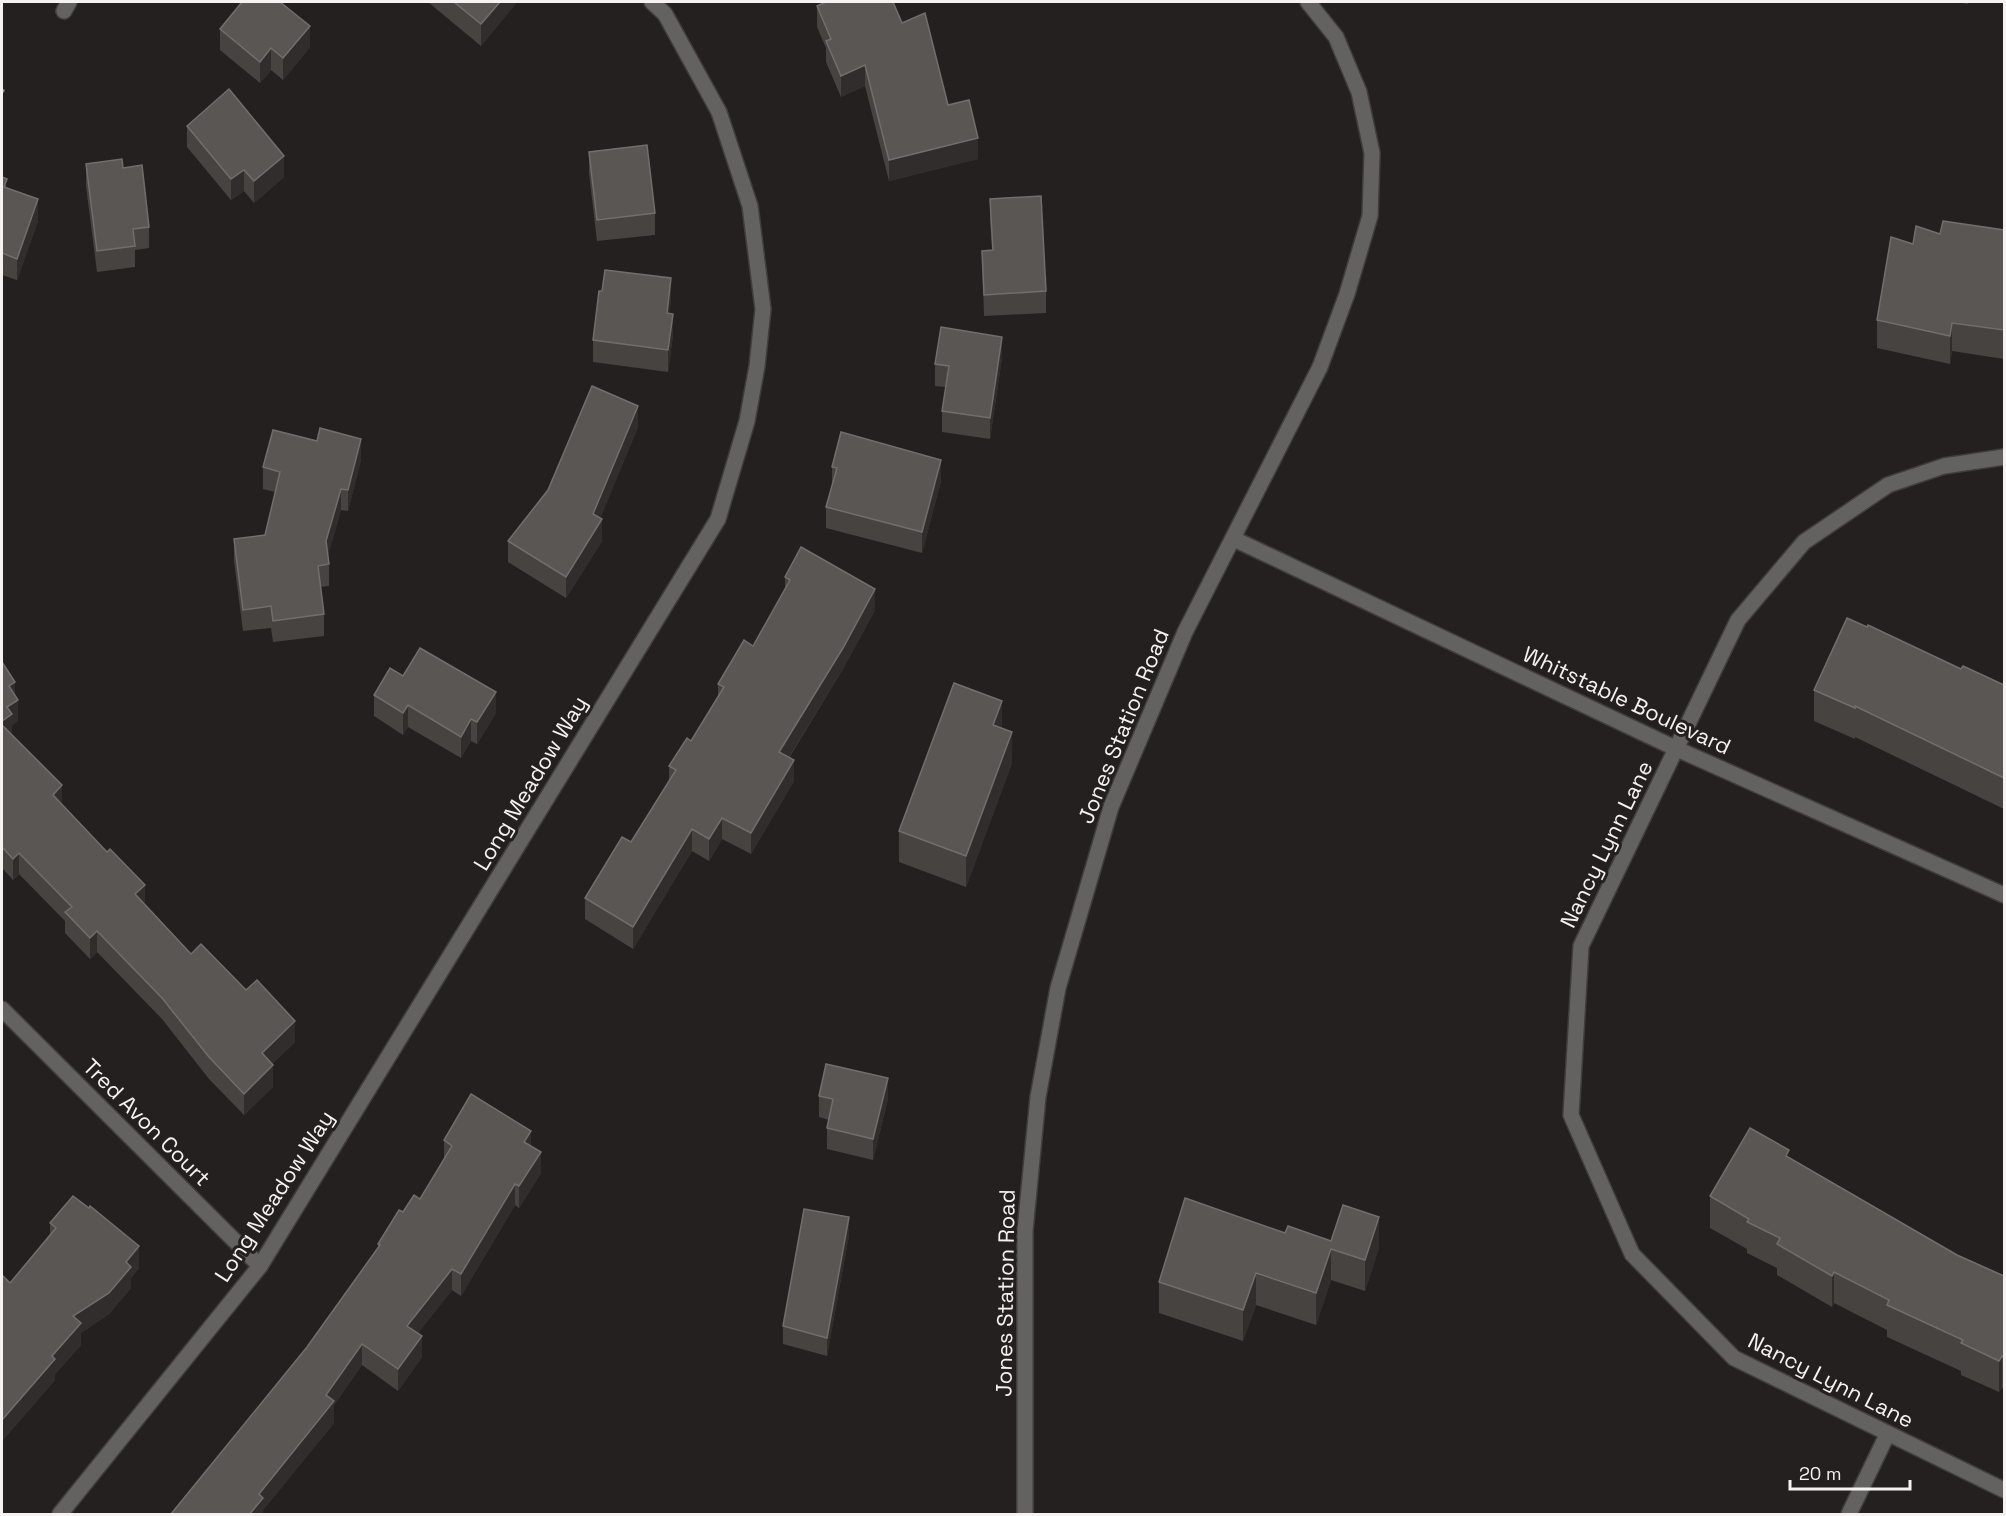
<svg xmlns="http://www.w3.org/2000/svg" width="2006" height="1516" font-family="'Space Grotesk',sans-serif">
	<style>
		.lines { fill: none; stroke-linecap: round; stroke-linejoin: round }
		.minor-casing { stroke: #413d3c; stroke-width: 18 }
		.path { stroke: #8c8887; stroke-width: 4; stroke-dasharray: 6 3; stroke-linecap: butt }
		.minor { stroke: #646261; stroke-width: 15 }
		.wall { fill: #474341 }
		.shaded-wall { fill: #312d2c }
		.building { fill: #5a5654; stroke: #726e6d; stroke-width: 1.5 }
		.labels { text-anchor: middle; stroke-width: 6; stroke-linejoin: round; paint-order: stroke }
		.street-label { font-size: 22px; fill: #f5f2f1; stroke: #24201f }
	</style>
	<rect width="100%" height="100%" fill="#24201f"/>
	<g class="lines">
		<g class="minor-casing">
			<g id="minor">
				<path d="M64,11L69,2"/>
				<path d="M2004,457L1944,466L1888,485L1804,542L1738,620L1581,946L1571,1115L1632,1254L1734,1358L2004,1490"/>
				<path d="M1234,539L1677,749L2004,895"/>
				<path d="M2,1009L260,1266"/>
				<path d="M60,1514L260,1266L718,519L747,421L757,366L763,309L750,206L719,112L665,14L652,2"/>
				<path d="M1025,1514V1231L1038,1097L1058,988L1111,807L1185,632L1320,367L1347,294L1370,216L1372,153L1359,92L1336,37L1308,2"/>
				<path d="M1849,1514L1887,1435"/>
			</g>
		</g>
		<path class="path" d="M2,92L3,89"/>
		<use href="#minor" class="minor"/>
	</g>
	<g class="wall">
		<path d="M428,2H517L481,46Z"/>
		<path d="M1956,2H1968V4Z"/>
		<path d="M817,6L902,23L978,159L889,181L865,86L841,97L826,62V48L817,27Z"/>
		<path d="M220,29L310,47L283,80L271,70L260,83L220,50Z"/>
		<path d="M187,126L284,177L254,203L244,191L231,200L187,147Z"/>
		<path d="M589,152L655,213V235L597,241L589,173Z"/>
		<path d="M86,164L123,168L149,227V248L135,250V267L97,272L86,186Z"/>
		<path d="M2,177L7,188L38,221L17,280L2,275Z"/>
		<path d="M990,199L1046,291V313L984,316L982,251L992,250L990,220Z"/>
		<path d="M2004,230V359L1952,351L1950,364L1877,348V320L1913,244Z"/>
		<path d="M671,300L669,313L673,335L668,372L593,362V340Z"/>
		<path d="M1002,358L990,439L942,432V411L946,387L935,386V364Z"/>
		<path d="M638,427L600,518L602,541L566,598L508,562V541Z"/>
		<path d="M361,460L348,511L341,510L328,555L329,564V586L320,587L324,614V636L273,642L271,628L243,631L234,561V539L265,535L275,492L263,489V467Z"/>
		<path d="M832,467L941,481L922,553L826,528V507L832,487Z"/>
		<path d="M785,577L875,610L843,669L789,758L794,781L751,854L722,839L709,861L692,851L633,949L585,919V898L631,842L669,780V766L691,741L718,698V684L753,646L785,589Z"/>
		<path d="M1867,627L1961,669L2004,685V809L1855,737V739L1814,721V690Z"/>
		<path d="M2,662L15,696L18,721L12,725V735L62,805L145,904L191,954L295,1042L272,1064L273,1087L244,1115L209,1079L162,1019L97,952L90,959L65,933V921L19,874L13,880L2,868Z"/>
		<path d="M403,676L496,713L477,744L471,741L461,758L408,727L403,735L374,716V695Z"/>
		<path d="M1002,729L1012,763L966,887L899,862V831Z"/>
		<path d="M819,1096L888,1099L873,1160L827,1149V1128L829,1120L819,1117Z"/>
		<path d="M444,1140L531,1146L541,1173L519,1208L515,1205L461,1296L452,1290L418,1333L422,1357L398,1391L362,1365L334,1405V1423L263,1510V1515H171L307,1347L378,1248V1244L403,1212L420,1199L444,1159Z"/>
		<path d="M1789,1157L1957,1255L2004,1276V1389L2002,1388L1999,1392L1961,1375V1371L1887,1337V1330L1834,1303L1832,1307L1777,1275V1268L1747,1253V1249L1710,1228V1196Z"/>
		<path d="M50,1223L139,1268L131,1278V1288L109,1314L81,1333V1345L55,1374V1380L2,1441V1278L10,1283L50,1234Z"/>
		<path d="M849,1235L827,1356L783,1344V1326Z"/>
		<path d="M1331,1241L1379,1248L1365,1291L1331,1280L1316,1325L1256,1305L1243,1341L1159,1313V1282Z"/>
	</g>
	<g class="shaded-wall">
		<path d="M500,2H517L481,46V24Z"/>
		<path d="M310,26V47L283,80V58Z"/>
		<path d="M271,48V70L260,83V62Z"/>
		<path d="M865,65V86L841,97V76Z"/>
		<path d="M978,138V159L889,181V160Z"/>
		<path d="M284,156V177L254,203V181Z"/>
		<path d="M244,170V191L231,200V179Z"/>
		<path d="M38,199V221L17,280V259Z"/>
		<path d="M671,278V300L667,334V313Z"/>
		<path d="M673,314V335L668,372V350Z"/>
		<path d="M1952,323V351L1950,364V336Z"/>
		<path d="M1002,337V358L990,439V418Z"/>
		<path d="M638,406V427L596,529L602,519V541L566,598V577Z"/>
		<path d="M361,439V460L348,511V490Z"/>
		<path d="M941,460V481L922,553V532Z"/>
		<path d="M341,489V510L326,562V541Z"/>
		<path d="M875,589V610L843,669L779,773V752Z"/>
		<path d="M15,682V702L18,700V721L12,725V735L2,742V721L7,707L9,686Z"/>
		<path d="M496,692V713L477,744V722Z"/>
		<path d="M1002,701V732L993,725Z"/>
		<path d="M408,705V727L403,735V713Z"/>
		<path d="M471,719V741L461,758V737Z"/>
		<path d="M1012,732V763L966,887V856Z"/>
		<path d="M794,760V781L751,854V833Z"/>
		<path d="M62,785V807L53,795Z"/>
		<path d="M722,818V839L709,861V839Z"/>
		<path d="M692,829V851L633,949V927Z"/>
		<path d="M19,853V874L13,880V859Z"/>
		<path d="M145,885V906L135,894Z"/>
		<path d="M97,931V952L90,959V938Z"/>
		<path d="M295,1021V1042L262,1074V1053Z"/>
		<path d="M273,1065V1087L244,1115V1094Z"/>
		<path d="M888,1078V1099L873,1160V1139Z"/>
		<path d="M531,1131V1153L524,1142Z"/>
		<path d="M541,1152V1173L519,1208V1186Z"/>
		<path d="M515,1184V1205L461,1296V1274Z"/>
		<path d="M849,1217V1235L827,1356V1338Z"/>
		<path d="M1379,1217V1248L1365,1291V1260Z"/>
		<path d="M139,1246V1268L131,1278V1288L109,1314L81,1333V1345L55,1374V1380L2,1441V1420L52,1356L73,1316L126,1262Z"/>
		<path d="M1331,1249V1280L1316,1325V1293Z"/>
		<path d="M452,1269V1290L407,1347V1326Z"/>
		<path d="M1834,1272V1303L1832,1307V1276Z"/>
		<path d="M1256,1273V1305L1243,1341V1310Z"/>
		<path d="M422,1336V1357L398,1391V1369Z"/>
		<path d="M362,1344V1365L334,1405V1423L263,1510V1515H249L259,1494L326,1395Z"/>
		<path d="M2002,1356V1388L1999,1392V1361Z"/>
	</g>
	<g class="building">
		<path d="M242,2H280L310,26L283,58L271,48L260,62L220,29Z"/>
		<path d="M454,2H500L481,24Z"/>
		<path d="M826,2H893L902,23L925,13L948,105L969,100L978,138L889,160L865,65L841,76L826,41L831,39L817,6Z"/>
		<path d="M229,89L284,156L254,181L244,170L231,179L187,126Z"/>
		<path d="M647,145L655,213L597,220L589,152Z"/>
		<path d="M122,159L123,168L142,165L149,227L133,229L135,246L97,251L86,164Z"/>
		<path d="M2,177L7,179L4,187L38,199L17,259L2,253Z"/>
		<path d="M1041,196L1046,291L984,295L982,251L993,250L990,199Z"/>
		<path d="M1943,221L2004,230V330L1952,323L1950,336L1877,320L1891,237L1913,244L1916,226L1940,234Z"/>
		<path d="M605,270L671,278L667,313L673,314L668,350L593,340L599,291H602Z"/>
		<path d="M941,327L1002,337L990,418L942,411L949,366L935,364Z"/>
		<path d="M592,386L638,406L593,514L602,519L566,577L508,541L548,490Z"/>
		<path d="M320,428L361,439L348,490L341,489L326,541L329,564L318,566L324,614L273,621L271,606L243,610L234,539L265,535L280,472L263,467L273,430L317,441Z"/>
		<path d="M841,432L941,460L922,532L826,507L837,468L832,467Z"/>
		<path d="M801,547L875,589L843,648L779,752L794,760L751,833L722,818L709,839L692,829L633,927L585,898L622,837L631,842L676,770L669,766L687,738L691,741L724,687L718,684L744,640L753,646L790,580L785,577Z"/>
		<path d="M1847,618L1867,627L1868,625L1961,669L1963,666L2004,685V778L1855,706V708L1814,690Z"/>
		<path d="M420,648L496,692L477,722L471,719L461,737L408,705L403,713L374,695L390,668L403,676Z"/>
		<path d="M2,662L15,682L9,686L18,700L7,707L12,714L2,721Z"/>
		<path d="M954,683L1002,701L993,725L1012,732L966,856L899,831Z"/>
		<path d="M2,725L62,785L53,795L107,852L110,849L145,885L135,894L191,954L201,944L246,990L257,980L295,1021L262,1053L273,1065L244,1094L209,1057L162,998L97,931L90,938L65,912L72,907L19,853L13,859L2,847Z"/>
		<path d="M826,1064L888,1078L873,1139L827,1128L833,1099L819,1096Z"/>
		<path d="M471,1094L531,1131L524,1142L541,1152L519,1186L515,1184L461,1274L452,1269L407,1326L422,1336L398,1369L362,1344L326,1395L334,1401L259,1494L263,1498L249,1515H172L171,1514L307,1347L380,1245L378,1244L399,1210L403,1212L414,1195L420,1199L452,1146L444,1140Z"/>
		<path d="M1750,1128L1789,1150L1786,1156L1957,1255L2004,1276V1358L2002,1356L1999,1361L1961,1343L1963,1340L1887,1305L1889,1300L1834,1272L1832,1276L1777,1244L1780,1238L1747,1222L1749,1219L1710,1196Z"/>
		<path d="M73,1196L89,1208L90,1206L139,1246L126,1262L131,1267L109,1293L73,1316L81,1323L52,1356L55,1359L2,1420V1278L3,1276L10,1283L56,1228L50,1223Z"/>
		<path d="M1185,1198L1285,1233L1288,1226L1331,1241L1343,1205L1379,1217L1365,1260L1331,1249L1316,1293L1256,1273L1243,1310L1159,1282Z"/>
		<path d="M804,1209L849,1217L827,1338L783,1326Z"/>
	</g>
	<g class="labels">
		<g class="street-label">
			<text transform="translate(1627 700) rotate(25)" y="8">Whitstable Boulevard</text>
			<text transform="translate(1123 726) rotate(-68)" y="8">Jones Station Road</text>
			<text transform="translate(530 783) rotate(-59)" y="8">Long Meadow Way</text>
			<text transform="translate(1606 844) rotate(-64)" y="8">Nancy Lynn Lane</text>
			<text transform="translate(147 1122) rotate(45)" y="8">Tred Avon Court</text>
			<text transform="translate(274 1196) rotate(-57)" y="8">Long Meadow Way</text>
			<text transform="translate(1005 1293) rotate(-89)" y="8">Jones Station Road</text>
			<text transform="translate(1831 1380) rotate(27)" y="8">Nancy Lynn Lane</text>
		</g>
	</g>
	<rect width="2006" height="1516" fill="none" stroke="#f5f2f1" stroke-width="6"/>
	<path d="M1790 1480v9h120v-9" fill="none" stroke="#f5f2f1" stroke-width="3"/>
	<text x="1799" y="1480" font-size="18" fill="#f5f2f1" stroke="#24201f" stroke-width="4.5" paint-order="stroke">20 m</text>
</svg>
